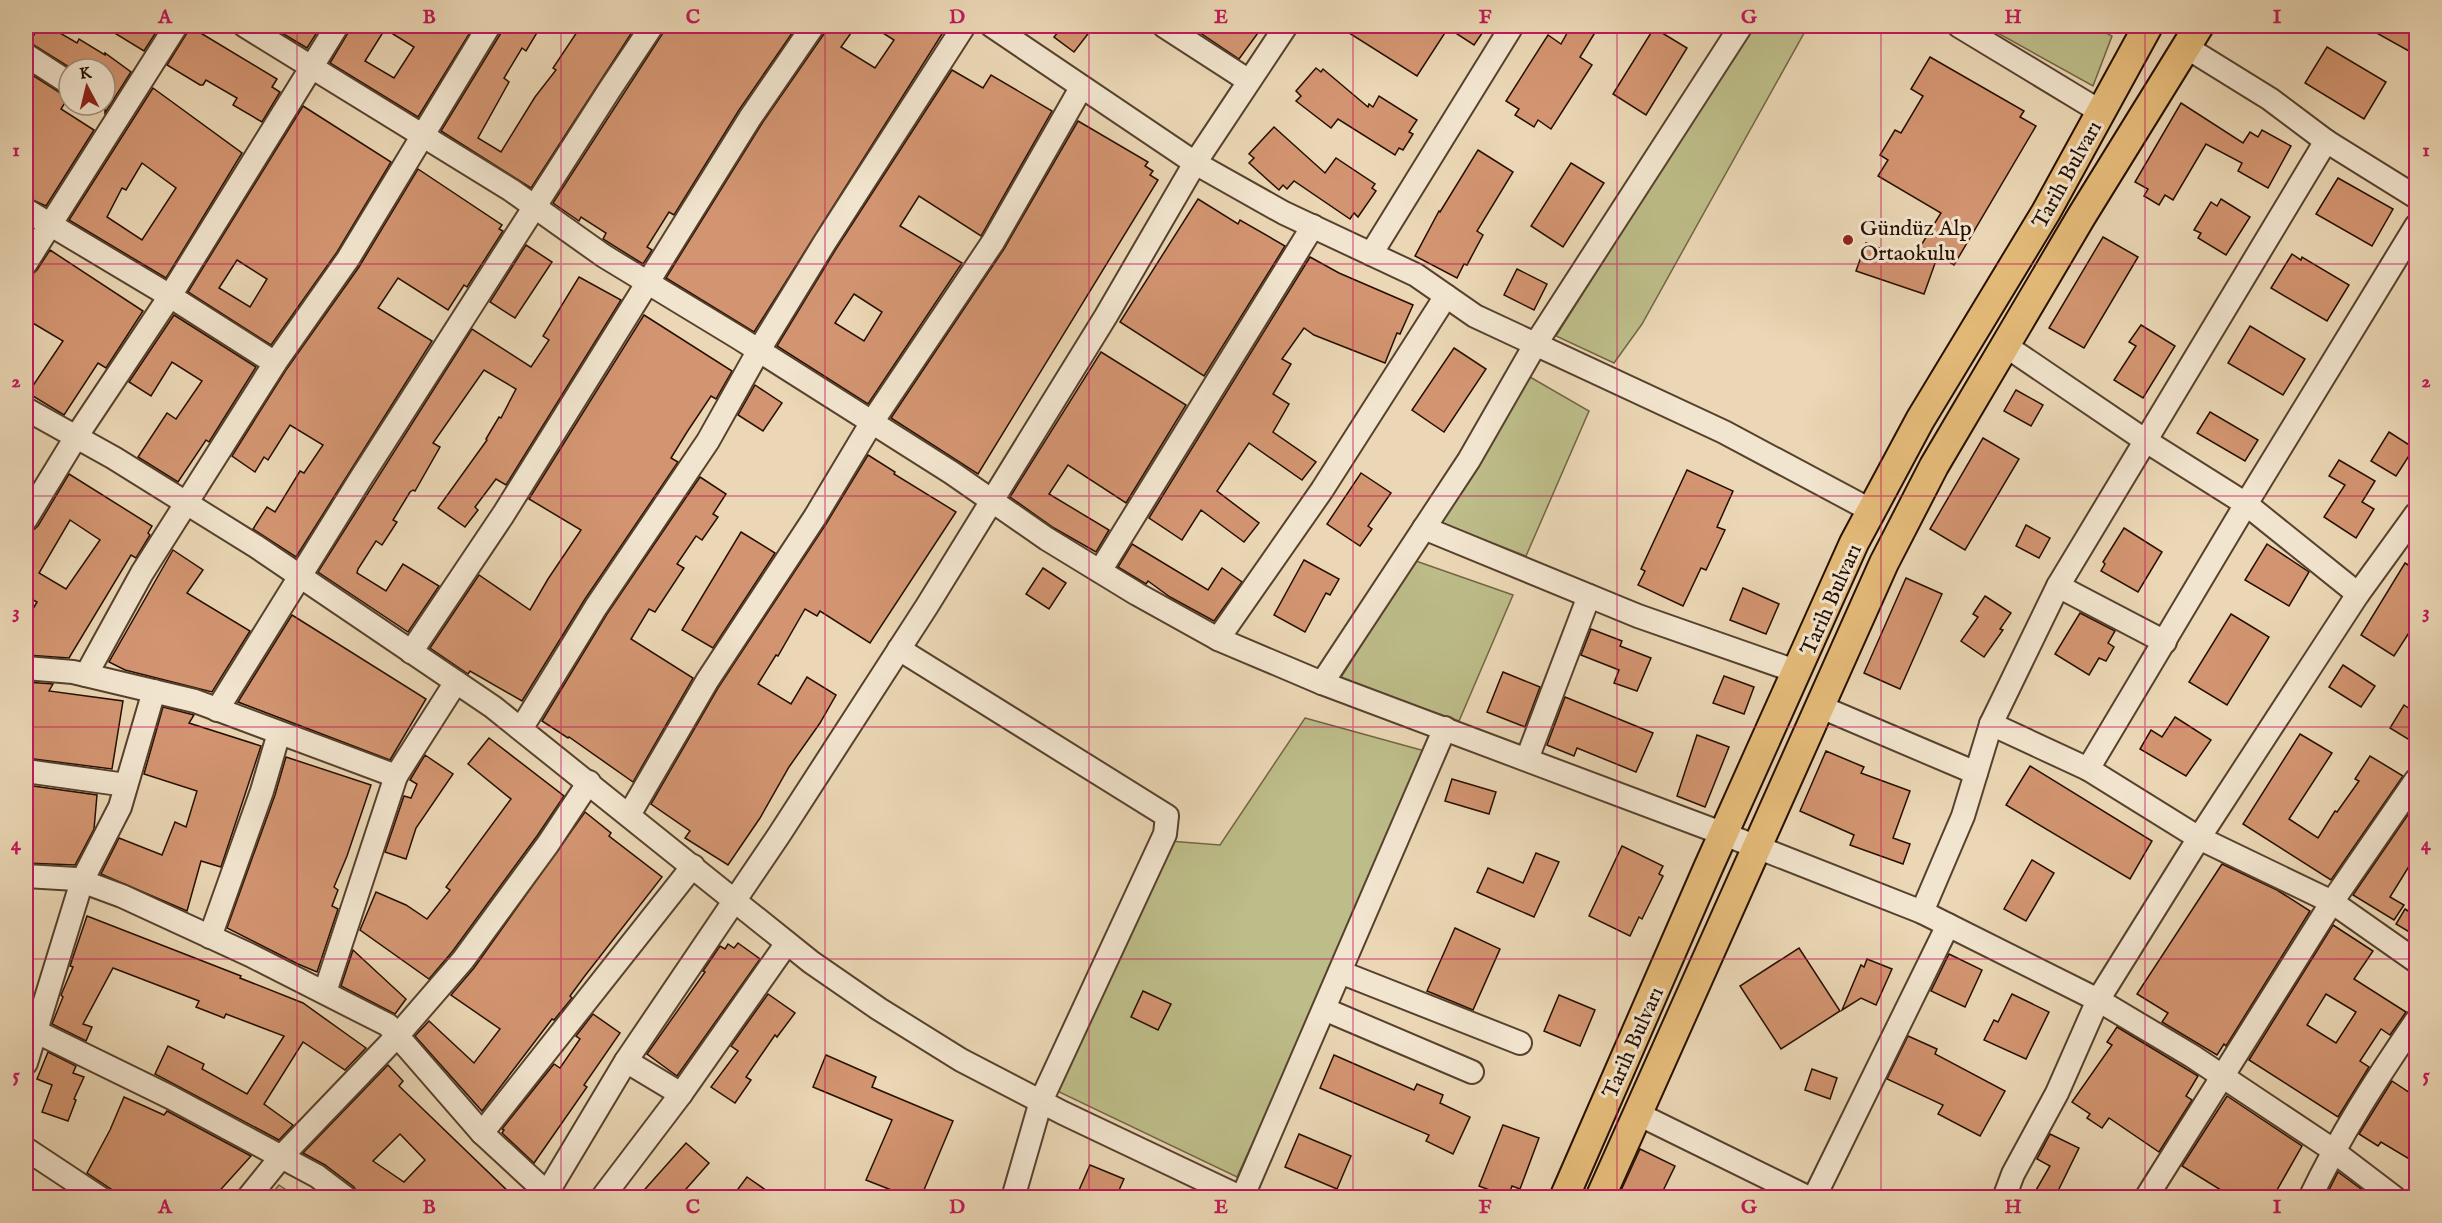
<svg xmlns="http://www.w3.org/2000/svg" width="2442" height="1223" font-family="'IM FELL English',serif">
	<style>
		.green { fill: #bdbd89; stroke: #726644; stroke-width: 1.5 }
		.building { fill: #d39571; stroke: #260f00; stroke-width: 1.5; fill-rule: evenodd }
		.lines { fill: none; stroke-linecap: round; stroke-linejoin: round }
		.minor-casing { stroke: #57412d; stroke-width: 26 }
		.major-casing { stroke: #260f00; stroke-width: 32 }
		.minor { stroke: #f2e5cf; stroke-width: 22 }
		.major { stroke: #e6bc7a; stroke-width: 28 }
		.grid { fill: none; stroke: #c2185b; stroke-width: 1.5; stroke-opacity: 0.55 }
		.poi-dot { fill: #8f2418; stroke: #f2e5cf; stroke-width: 2 }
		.labels { text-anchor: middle; stroke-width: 6; stroke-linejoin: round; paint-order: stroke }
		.street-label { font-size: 22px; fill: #260f00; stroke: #f2e5cf }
		.poi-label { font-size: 22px; fill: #260f00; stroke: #f2e5cf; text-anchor: start }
		.neatline { fill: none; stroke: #c2185b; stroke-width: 2 }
		.grid-label { font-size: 20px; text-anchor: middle; font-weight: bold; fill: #c2185b }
	</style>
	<rect width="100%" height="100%" fill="#ebd7b5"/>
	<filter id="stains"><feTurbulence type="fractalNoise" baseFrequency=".00333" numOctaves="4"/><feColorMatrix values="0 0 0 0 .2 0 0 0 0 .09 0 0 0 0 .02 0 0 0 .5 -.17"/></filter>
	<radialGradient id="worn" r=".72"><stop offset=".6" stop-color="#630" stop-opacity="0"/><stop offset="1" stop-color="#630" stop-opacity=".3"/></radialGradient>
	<g class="green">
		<path d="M1752,26H1808L1642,324L1614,363L1556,336Z"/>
		<path d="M1985,26H2093L2112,36L2093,86Z"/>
		<path d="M1530,377L1589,411L1526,556L1442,523Z"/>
		<path d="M1413,560L1513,595L1459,721L1340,679Z"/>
		<path d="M1305,718L1432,753L1237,1177L1055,1090L1169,841L1220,845Z"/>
		<path d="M279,1185L297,1197H269Z"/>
	</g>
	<g class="building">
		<path d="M40,26H48L77,43L79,39L105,55V53L131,72L105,113V69H72L29,42Z"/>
		<path d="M103,26H160L144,51Z"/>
		<path d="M189,26L277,79L272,87L280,92L262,122L233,105L237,98L206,80L203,85H200L167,65L187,33Z"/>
		<path d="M270,26H321L307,48Z"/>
		<path d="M350,26H474L418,117L330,63L348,33ZM385,29L414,47L394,78L365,61Z"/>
		<path d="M502,26H541L526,51L522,48L504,78L509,82L478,138L501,152L535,97L556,70L553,68L581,26H636L531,188L441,131L501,33Z"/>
		<path d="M665,26H797L739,110L674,215L669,212L647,247L652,250L643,264L603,239L606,233L581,217L579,221L553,203L663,33Z"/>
		<path d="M826,26H856L841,47L875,68L894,40L872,26H947L754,332L666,278L761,125L824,34Z"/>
		<path d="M1063,26H1094L1074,52L1054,37Z"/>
		<path d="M1190,26H1263L1239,59Z"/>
		<path d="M1338,26H1487L1474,45L1448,28L1417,76Z"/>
		<path d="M1571,26H1599L1580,57L1592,65L1551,129L1538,120L1534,127L1515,115L1519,109L1506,101L1548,35L1561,44Z"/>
		<path d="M2364,26H2416V55Z"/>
		<path d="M1654,28L1687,48L1646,115L1613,94Z"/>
		<path d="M2327,47L2386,82L2364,119L2305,83Z"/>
		<path d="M1930,57L2024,111L2020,117L2036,126L1954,265L1938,255L1924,294L1856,271L1866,243L1912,260L1941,213L1878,176L1888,160L1880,155L1895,130L1901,133L1923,96L1911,89Z"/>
		<path d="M1316,68L1321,72L1323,69L1368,107L1369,104L1373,107L1379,96L1417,120L1409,132L1413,134L1403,150L1399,148L1395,155L1338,119L1331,128L1296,101L1301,96L1296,91Z"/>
		<path d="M952,70L983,88L991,75L1052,111L981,236L919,196L900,226L962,263L868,404L777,346L836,249ZM854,294L882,312L864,341L835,323Z"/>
		<path d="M26,71L62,94L69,96L61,109L94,130L46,206L26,197Z"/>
		<path d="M153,88L242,153L166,278L69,220ZM142,163L176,188L142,240L107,217L122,188L126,190Z"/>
		<path d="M2181,103L2243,143L2250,132L2258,137L2262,130L2291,146L2268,188L2238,171L2242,163L2206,144L2173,200L2165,195L2159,205L2144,196L2148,189L2135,182Z"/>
		<path d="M303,106L391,162L337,252L271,345L188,292ZM237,260L267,279L250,307L219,288Z"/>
		<path d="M1078,121L1148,162L1145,166L1153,171L1150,175L1158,180L978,474L891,418L1004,249Z"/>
		<path d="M1274,127L1325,173L1336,158L1375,184L1372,188L1376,191L1358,217L1354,213L1350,219L1294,181L1287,189L1283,185L1279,190L1249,163L1254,158L1249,154Z"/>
		<path d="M1478,150L1513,172L1477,231L1483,235L1467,265L1464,264L1457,278L1415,256L1439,211L1440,212Z"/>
		<path d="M1571,163L1604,183L1563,247L1531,226Z"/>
		<path d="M418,169L502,225L499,229L503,231L467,287L464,285L448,310L398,278L378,308L432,341L296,557L253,529L267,507L275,512L300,471L304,473L323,445L290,425L268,460L264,457L255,472L232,456L286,370L359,267Z"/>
		<path d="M2338,178L2393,209L2372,246L2316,214Z"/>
		<path d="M1198,199L1238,224L1240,220L1285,246L1204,376L1120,322Z"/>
		<path d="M2221,199L2250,217L2226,255L2198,238L2201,233L2194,230L2211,202L2217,206Z"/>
		<path d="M2103,237L2138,257L2084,348L2049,328Z"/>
		<path d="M526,245L552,262L515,318L490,302Z"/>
		<path d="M50,250L143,311L106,368L98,363L64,415L28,393L63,341L26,319V280L37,270Z"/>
		<path d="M2292,254L2301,260L2302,257L2349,285L2327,321L2271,288Z"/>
		<path d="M1310,257L1339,273L1413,305L1400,334L1397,333L1385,363L1314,335L1304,328L1282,359L1291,364L1273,394L1289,404L1273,432L1316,462L1302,480L1249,443L1217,491L1259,523L1244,542L1201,510L1182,540L1149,518Z"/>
		<path d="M1517,269L1547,284L1534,310L1504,295Z"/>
		<path d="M579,277L621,300L506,485L496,479L475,507L478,510L465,527L438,508L487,440L486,439L499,417L501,418L516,389L484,370L433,443L440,447L415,491L413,490L410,492L393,520L397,522L382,545L376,541L358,569L357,573L386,591L403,564L439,586L408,632L318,572L472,329L531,367L549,340L543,336Z"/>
		<path d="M174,315L256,367L209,442L206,440L178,482L138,457L167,413L176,419L202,381L172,362L151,396L129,382Z"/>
		<path d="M644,315L732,371L716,399L711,396L687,432L671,458L678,462L585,599L522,701L470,671L468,674L430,648L479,575L530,610L548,579L581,530L529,499Z"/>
		<path d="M2141,325L2175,346L2143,398L2114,380L2136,346L2129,342Z"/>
		<path d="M2250,326L2305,359L2283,395L2228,363Z"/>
		<path d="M1454,348L1486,369L1444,432L1412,410Z"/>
		<path d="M1101,352L1186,405L1126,503L1068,465L1049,494L1109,530L1096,552L1054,528L1010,497Z"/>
		<path d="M755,385L782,403L763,431L738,415Z"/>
		<path d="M2016,390L2043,405L2031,426L2004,411Z"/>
		<path d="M2210,412L2258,440L2245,461L2197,433Z"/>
		<path d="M2389,432L2414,448L2396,476L2371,461Z"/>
		<path d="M1983,438L2019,459L1965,550L1930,529Z"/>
		<path d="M868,455L895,472L894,474L956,512L870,643L820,611L817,616L805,609L778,656L776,655L758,684L791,704L807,677L836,695L820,723L789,767L760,818L728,865L685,838L690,831L651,804L718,688L826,524Z"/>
		<path d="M2339,460L2375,481L2362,502L2374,509L2356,538L2324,517L2345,485L2329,476Z"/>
		<path d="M1687,470L1733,491L1717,527L1725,530L1706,570L1701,568L1683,606L1638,585L1645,571L1641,569Z"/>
		<path d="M1361,473L1391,493L1368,526L1372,529L1360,546L1327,524Z"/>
		<path d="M69,474L152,526L148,533L150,535L136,558L131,555L69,658L26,655V621L37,602L26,596V532L32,531L38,526ZM70,520L100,540L66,589L39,573Z"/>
		<path d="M700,477L726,494L713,514L718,517L702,540L696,536L677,564L684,568L655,612L649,609L631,639L693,678L633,782L569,737L568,738L542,721L607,614Z"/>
		<path d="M2026,525L2050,538L2039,558L2016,546Z"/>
		<path d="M2124,528L2162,552L2138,592L2101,571L2105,564L2103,562Z"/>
		<path d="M741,532L775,553L713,648L682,630Z"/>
		<path d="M1132,544L1208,590L1222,568L1242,582L1214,621L1170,597L1148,581L1146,584L1118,567Z"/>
		<path d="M2267,544L2309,572L2289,606L2245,580Z"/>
		<path d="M173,550L203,570L187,593L250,631L212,692L125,670L109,662Z"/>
		<path d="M1304,560L1339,579L1330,595L1326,593L1305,632L1274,615Z"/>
		<path d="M2405,563L2416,570V592L2410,603L2416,607V622L2394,656L2361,635Z"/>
		<path d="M1043,568L1066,583L1049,609L1026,594Z"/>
		<path d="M1906,578L1942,594L1900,689L1864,673Z"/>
		<path d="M1743,588L1779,604L1766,634L1730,620Z"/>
		<path d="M1985,596L2011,613L2000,629L2003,630L1984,657L1961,641L1978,617L1973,614Z"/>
		<path d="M2080,613L2115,631L2108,643L2114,647L2106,661L2099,658L2089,675L2055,654Z"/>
		<path d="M2231,614L2269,637L2227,705L2189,682Z"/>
		<path d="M292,615L426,699L390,760L238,702Z"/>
		<path d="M1591,629L1622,641L1620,646L1651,658L1637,691L1614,683L1619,670L1581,655Z"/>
		<path d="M2343,665L2375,686L2361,707L2329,687Z"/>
		<path d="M1503,672L1540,687L1525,727L1487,712Z"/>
		<path d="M1724,676L1754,687L1744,714L1713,703Z"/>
		<path d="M26,682L53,684L49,691L123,701L112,769L26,758L29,710H26Z"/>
		<path d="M1565,697L1653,733L1636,772L1577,748L1574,756L1547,745Z"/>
		<path d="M2404,705L2416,713V744L2390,728Z"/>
		<path d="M163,707L194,715L189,723L261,746L221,867L201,861L187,911L101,874L119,838L162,855L175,822L186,827L197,791L144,774Z"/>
		<path d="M2175,717L2211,740L2186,776L2140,749L2151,730L2162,737Z"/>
		<path d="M2300,734L2332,753L2289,819L2318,838L2335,811L2337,812L2359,781L2355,779L2370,756L2403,776L2331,880L2243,824Z"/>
		<path d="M1697,735L1729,747L1705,807L1677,796Z"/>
		<path d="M489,738L564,796L537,836L452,952L429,979L360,930L376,892L406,905L427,919L450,890L446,887L511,799L468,764Z"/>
		<path d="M1826,751L1864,767L1861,773L1910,791L1893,838L1910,844L1903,864L1850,845L1854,835L1800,811Z"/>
		<path d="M425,755L453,774L416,828L406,859L385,852L404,796L411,798L417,784L410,780Z"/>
		<path d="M286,757L371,785L347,856L334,887L338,890L332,906L338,909L317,972L298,964L227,928L275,795Z"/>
		<path d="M2030,766L2152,841L2130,879L2006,805Z"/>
		<path d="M1452,779L1496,792L1489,814L1445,801Z"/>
		<path d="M26,785L97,795L94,829L75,865L26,863Z"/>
		<path d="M2416,803V855L2390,897L2404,905L2394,920L2353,895Z"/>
		<path d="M585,812L611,833L609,836L662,877L584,977L570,996L572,998L554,1020L552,1019L482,1111L415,1036L429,1021L474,1063L500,1029L451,995L474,968Z"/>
		<path d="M1622,846L1663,866L1659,874L1663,876L1642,919L1639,917L1630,936L1589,916Z"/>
		<path d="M1536,853L1559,862L1534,917L1477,892L1488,868L1523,883Z"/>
		<path d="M2032,860L2054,873L2026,921L2004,909Z"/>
		<path d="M2222,864L2277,890L2310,911L2226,1046L2224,1044L2217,1055L2162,1022L2168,1013L2137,994Z"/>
		<path d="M2405,909L2416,916V936L2396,924Z"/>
		<path d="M87,916L241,976L240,978L303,1003L366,1048L345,1070L303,1042L264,1104L293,1125L279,1140L155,1074L168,1046L204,1064L202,1069L247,1094L284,1036L226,1014L224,1018L196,1007L199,1001L113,968L83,1024L92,1027L86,1041L52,1024L63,997L61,995L73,967L70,966Z"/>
		<path d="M2333,925L2373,951L2354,979L2406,1012L2390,1035L2381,1029L2360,1061L2369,1067L2338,1117L2249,1060ZM2326,994L2356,1012L2336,1043L2307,1025Z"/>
		<path d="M1455,928L1500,949L1473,1010L1427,991Z"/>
		<path d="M738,943L760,959L677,1076L647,1054L705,972L703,971L720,946L725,949L728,944L734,948Z"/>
		<path d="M1799,948L1840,1011L1781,1049L1740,986Z"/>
		<path d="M353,950L406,999L395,1014L341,986Z"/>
		<path d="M1949,954L1982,970L1965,1007L1931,991Z"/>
		<path d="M1867,959L1892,969L1876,1005L1861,998L1842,1010L1861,965L1864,967Z"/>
		<path d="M1143,991L1171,1004L1158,1030L1131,1017Z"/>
		<path d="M768,994L795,1013L777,1037L775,1035L746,1077L751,1080L735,1103L711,1087L738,1051L731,1046Z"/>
		<path d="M2012,994L2049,1012L2026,1059L1984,1040L1994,1020L1998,1022Z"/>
		<path d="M1559,995L1595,1010L1580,1046L1544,1031Z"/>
		<path d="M593,1014L620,1033L584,1085L587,1087L534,1163L502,1133L504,1130L502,1129L554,1064L560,1068L580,1039L576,1036Z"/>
		<path d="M2117,1027L2198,1076L2186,1096L2192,1100L2159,1152L2109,1118L2102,1128L2087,1118L2090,1114L2072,1102L2112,1045L2107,1042Z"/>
		<path d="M1908,1036L1937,1049L1935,1054L2005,1091L1980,1136L1938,1114L1943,1105L1887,1079Z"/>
		<path d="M48,1052L76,1066L73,1073L84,1077L74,1099L76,1100L68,1121L42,1112L52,1085L37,1079Z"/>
		<path d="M826,1055L876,1077L872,1087L953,1121L921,1197H909L866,1180L892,1120L813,1087Z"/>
		<path d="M1334,1055L1414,1090L1417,1084L1443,1095L1440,1103L1470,1117L1453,1154L1426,1141L1429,1135L1320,1088Z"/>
		<path d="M388,1065L403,1081L399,1086L514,1197H359L354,1187L325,1165L303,1153ZM400,1134L425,1160L404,1182L373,1161Z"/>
		<path d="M1812,1069L1837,1078L1830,1099L1805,1090Z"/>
		<path d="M2392,1081L2416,1097V1163L2381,1142L2378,1146L2359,1134Z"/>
		<path d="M2227,1096L2302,1146L2273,1197H2232L2182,1166Z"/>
		<path d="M124,1097L164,1115L167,1111L251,1156L214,1197H123L87,1173L110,1130Z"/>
		<path d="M1503,1125L1539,1138L1520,1189L1512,1186L1508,1197L1479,1186Z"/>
		<path d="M1299,1134L1351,1156L1337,1189L1285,1167Z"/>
		<path d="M2050,1134L2079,1148L2055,1197H2032L2050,1166L2037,1159Z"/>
		<path d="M686,1143L709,1163L679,1197H638Z"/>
		<path d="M1640,1149L1675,1166L1660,1197H1618Z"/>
		<path d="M1090,1165L1124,1179L1116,1197H1076Z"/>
		<path d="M2338,1172L2372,1197L2326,1196Z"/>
		<path d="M747,1177L776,1197H732Z"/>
	</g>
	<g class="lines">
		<g class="minor-casing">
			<g id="minor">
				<path d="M245,26L511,190L604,256L739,338L952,473L1047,539L1137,594L1218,639L1322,683L1724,834L1922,912L2098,1000L2192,1056L2324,1144L2395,1198"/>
				<path d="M992,26L1195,163L1284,213L1416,275L1475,316L1724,432L1872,511"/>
				<path d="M1164,26L1249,81"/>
				<path d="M1959,26L2101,112"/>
				<path d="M2186,47L2270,99L2326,141L2416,197"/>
				<path d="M26,55L69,83"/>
				<path d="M26,210L170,296L275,363L348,259L489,26"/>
				<path d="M1371,254L1512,26"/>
				<path d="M26,263L176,26"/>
				<path d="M2006,346L2146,441L2246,504L2358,594L2416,514"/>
				<path d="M26,409L114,458L257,547L493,707L811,962L879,1009L961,1060L1063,1113L1242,1198"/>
				<path d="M26,519L76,437L170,296L337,26"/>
				<path d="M1424,528L1638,616L1798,672"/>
				<path d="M1100,571L1313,226"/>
				<path d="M2058,586L2165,642"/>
				<path d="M1218,639L1322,490L1446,296"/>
				<path d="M899,649L1167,816L1165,834L1041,1101L1013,1198"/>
				<path d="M411,652L503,515L750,118L813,26"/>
				<path d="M26,668L73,672L195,701L396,776L456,682"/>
				<path d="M86,675L142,573L275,363"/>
				<path d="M1322,683L1469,460L1535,345L1741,26"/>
				<path d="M1821,707L1976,773"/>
				<path d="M217,710L361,478L610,89L652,26"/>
				<path d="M1991,724L2088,769L2199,838L2332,902L2146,1198"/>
				<path d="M521,729L596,607L708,441L759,350L825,242L964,26"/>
				<path d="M1527,759L1589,596"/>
				<path d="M2088,769L2246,504L2416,226"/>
				<path d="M26,771L126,785"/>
				<path d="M2416,780L2332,902L2416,961"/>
				<path d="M629,815L707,681L815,517L872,422L993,242L1081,88"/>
				<path d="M26,876L76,879L122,896L250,955L388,1025L482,1133L547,1193L544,1198"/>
				<path d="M1922,912L1963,816L1991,724L2058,586L2326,141"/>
				<path d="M210,937L262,791L279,733"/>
				<path d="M1340,972L1520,1043"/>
				<path d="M325,992L396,776"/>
				<path d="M1324,1009L1472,1072"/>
				<path d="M35,1031L170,1097L317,1176L346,1198"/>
				<path d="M626,1061L681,1094"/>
				<path d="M26,1063L82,881L120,807L154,691"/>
				<path d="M1638,1114L1809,1198"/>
				<path d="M482,1133L693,866"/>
				<path d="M26,1149L100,1198"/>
				<path d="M248,1198L281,1157L398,1035L463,960L548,844L589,782"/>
				<path d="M550,1198L547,1193L626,1061L779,835L927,606L1106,316L1195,163L1286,26"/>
				<path d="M602,1198L681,1094L787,943"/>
				<path d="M1242,1198L1445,728"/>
				<path d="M1814,1198L1948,925"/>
				<path d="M2004,1198L2013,1174L2057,1093L2098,1000L2199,838L2358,594"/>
				<path d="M2310,1198C2340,1135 2377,1078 2416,1021"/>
			</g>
		</g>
		<g class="major-casing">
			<g id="major">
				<path d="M1564,1198L1708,868L1854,543L1920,420L2046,212L2148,26"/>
				<path d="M1600,1198L1884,563L1934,466L2081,217L2199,26"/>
			</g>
		</g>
		<use href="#minor" class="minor"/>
		<use href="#major" class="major"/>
	</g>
	<path class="grid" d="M297,26V1198M561,26V1198M825,26V1198M1089,26V1198M1353,26V1198M1617,26V1198M1881,26V1198M2145,26V1198M26,264H2416M26,496H2416M26,727H2416M26,959H2416"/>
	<circle class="poi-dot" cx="1848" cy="240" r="6"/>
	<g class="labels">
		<g class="street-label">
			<text transform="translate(2066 174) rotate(-61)" y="8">Tarih Bulvarı</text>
			<text transform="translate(1830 599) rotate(-66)" y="8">Tarih Bulvarı</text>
			<text transform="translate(1632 1042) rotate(-66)" y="8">Tarih Bulvarı</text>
		</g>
		<g class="poi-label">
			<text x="1860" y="235">Gündüz Alp<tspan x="1860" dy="25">Ortaokulu</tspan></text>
		</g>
	</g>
	<rect width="2442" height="1223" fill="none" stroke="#ebd7b5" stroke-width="66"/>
	<g transform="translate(87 87) rotate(353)"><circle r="28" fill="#f2e5cf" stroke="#a08f7c" stroke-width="1.5"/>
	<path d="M0-4.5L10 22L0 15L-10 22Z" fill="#8f2418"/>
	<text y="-9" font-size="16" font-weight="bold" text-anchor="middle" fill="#260f00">K</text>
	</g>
	<rect x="33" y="33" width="2376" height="1157" class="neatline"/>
	<g class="grid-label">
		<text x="165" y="23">A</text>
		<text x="429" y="23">B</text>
		<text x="693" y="23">C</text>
		<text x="957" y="23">D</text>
		<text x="1221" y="23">E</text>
		<text x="1485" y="23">F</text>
		<text x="1749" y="23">G</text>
		<text x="2013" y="23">H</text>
		<text x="2277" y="23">I</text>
		<text x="16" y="156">1</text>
		<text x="2426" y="156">1</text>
		<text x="16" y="387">2</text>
		<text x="2426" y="387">2</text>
		<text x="16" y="618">3</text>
		<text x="2426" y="618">3</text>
		<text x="16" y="850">4</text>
		<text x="2426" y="850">4</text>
		<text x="16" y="1081">5</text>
		<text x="2426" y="1081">5</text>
		<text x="165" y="1213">A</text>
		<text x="429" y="1213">B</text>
		<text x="693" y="1213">C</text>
		<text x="957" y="1213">D</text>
		<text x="1221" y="1213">E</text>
		<text x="1485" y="1213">F</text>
		<text x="1749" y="1213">G</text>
		<text x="2013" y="1213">H</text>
		<text x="2277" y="1213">I</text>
	</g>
	<rect width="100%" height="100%" filter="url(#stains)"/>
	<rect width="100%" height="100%" fill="url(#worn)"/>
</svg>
